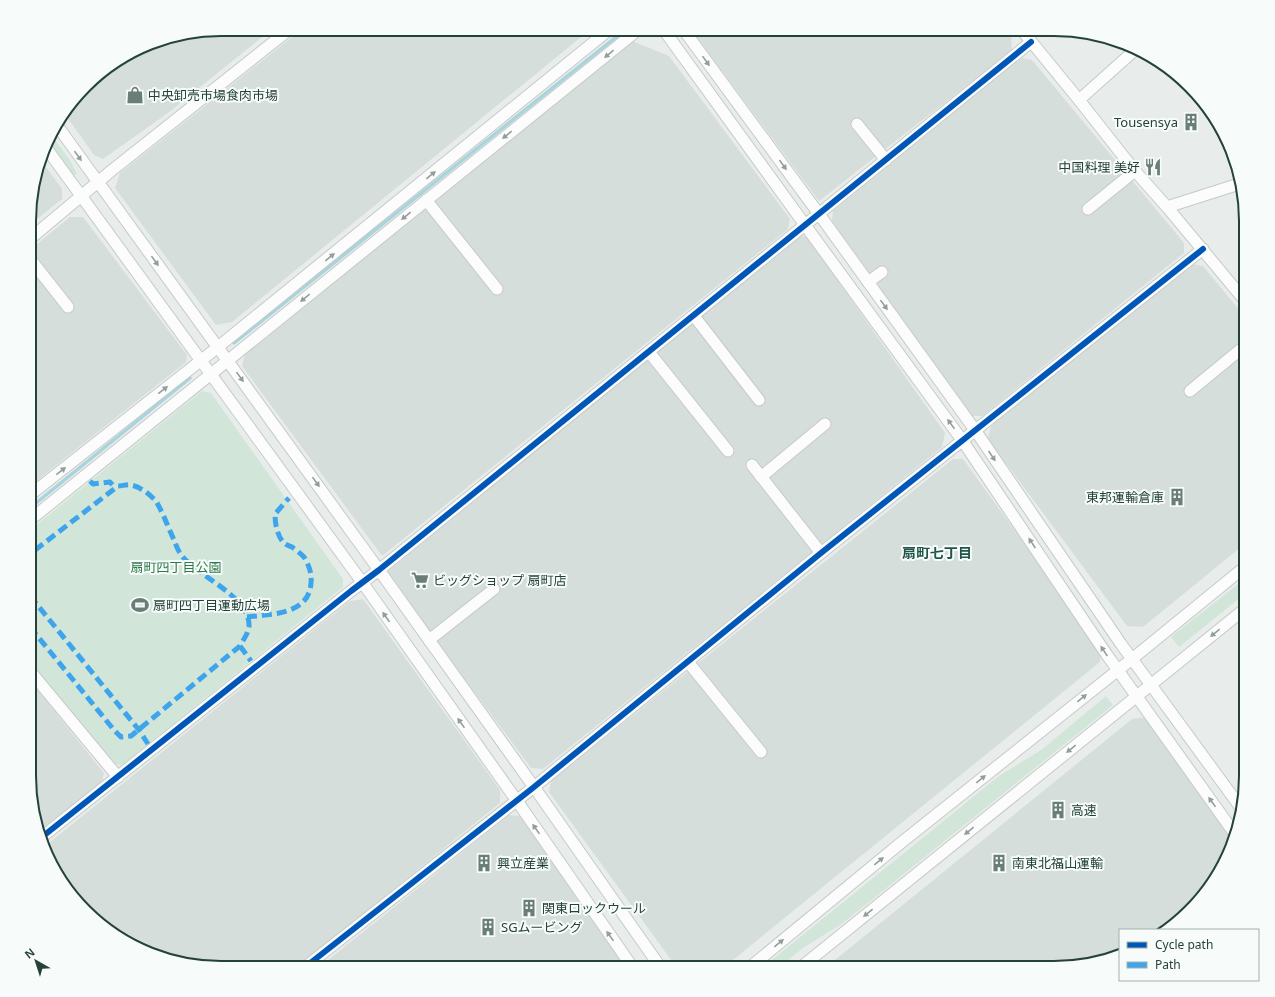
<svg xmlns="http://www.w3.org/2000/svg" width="1275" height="997" font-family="'Noto Sans','Noto Sans JP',sans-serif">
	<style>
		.built { fill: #d6dedb }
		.green { fill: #d1e6d8 }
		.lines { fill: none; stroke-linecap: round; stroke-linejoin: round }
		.stream { stroke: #a9d4db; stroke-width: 3.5 }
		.minor-casing { stroke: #c5cac8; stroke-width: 13 }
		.minor { stroke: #fcfcfc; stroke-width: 11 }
		.quiet { stroke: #3ea4ec; stroke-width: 5; stroke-dasharray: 10 5; stroke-linecap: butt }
		.cycleway-casing { stroke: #f7fbf9; stroke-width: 8 }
		.cycleway { stroke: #0057b8; stroke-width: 6 }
		.oneway { fill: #909f9b }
		.labels { text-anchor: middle; stroke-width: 4; stroke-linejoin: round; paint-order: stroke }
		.poi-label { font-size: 13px; fill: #24423a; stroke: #f7fbf9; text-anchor: start }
		.park-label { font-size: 13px; fill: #2d7a4b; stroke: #f7fbf9 }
		.neighbourhood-label { font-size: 14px; font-weight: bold; fill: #1f5548; stroke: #f7fbf9 }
		.rim { fill: none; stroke: #24423a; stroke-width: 2 }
	</style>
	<rect width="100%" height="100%" fill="#e8edeb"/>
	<g class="built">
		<path d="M221,29H272L168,113L103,159L94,155L64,113L95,76L159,39Z"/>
		<path d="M302,29H591L232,322L216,325L115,188L120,173Z"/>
		<path d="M691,29H1006L1011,35L1012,50L819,201Z"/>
		<path d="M632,41L669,56L790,219L788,229L382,556L242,366L245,355Z"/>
		<path d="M1022,58L1032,60L1184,243V253L982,416H972L832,221L833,211Z"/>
		<path d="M42,162L62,189V199L31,224V196Z"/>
		<path d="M70,217H83L187,355L186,362L30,486L31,249Z"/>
		<path d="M799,236L807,237L945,433L942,447L543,769L531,768L386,573Z"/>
		<path d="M1192,264L1203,266L1246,318V543L1143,627L1127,626L988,439L991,426Z"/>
		<path d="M953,459H963L1100,648V662L723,968H677L549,792L551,781Z"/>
		<path d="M363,599L500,790V803L296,968H209L148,953L94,920L49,861L45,846L350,601Z"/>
		<path d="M30,681L104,773L102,783L41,832L29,789Z"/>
		<path d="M1149,717L1234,836L1231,850L1198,903L1160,930H1120V955L1054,968H825L1132,719Z"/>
		<path d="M509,815L520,816L621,960L611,968H318Z"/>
	</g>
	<g class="green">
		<path d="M51,135L70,160L77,174L72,175L49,142Z"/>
		<path d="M202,391L211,393L343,579V587L122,765L114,764L30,661V530Z"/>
		<path d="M1246,578V593L1179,647L1171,637Z"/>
		<path d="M1106,696L1113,705L843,923L803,948L778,968H762L999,776L1041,750Z"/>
	</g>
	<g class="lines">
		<g class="stream">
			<path d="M234,343L626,29"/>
			<path d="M30,508L190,378"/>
		</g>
		<g class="minor-casing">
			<g id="minor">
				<path d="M665,29L666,33L805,225L962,440L1107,655L1235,834"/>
				<path d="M683,29L819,214L975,430L1121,644L1241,808"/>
				<path d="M1021,29L1079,100L1135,171L1167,207L1246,302"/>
				<path d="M1079,100L1136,49"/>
				<path d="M56,124L379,570L534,787L661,968"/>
				<path d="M857,124L886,160"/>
				<path d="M47,149L362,582L517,801L633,968"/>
				<path d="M426,200L497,289"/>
				<path d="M1167,207L1239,184"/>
				<path d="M1088,209L1135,171"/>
				<path d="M31,238L111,171L290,29"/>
				<path d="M31,260L68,307"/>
				<path d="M868,282L882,272"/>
				<path d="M694,316L759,400"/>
				<path d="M649,352L728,451"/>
				<path d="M1190,391L1246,345"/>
				<path d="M752,465L821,553"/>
				<path d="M761,477L825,424"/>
				<path d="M30,495L218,347L610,29"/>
				<path d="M30,520L639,29"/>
				<path d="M429,640L494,589"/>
				<path d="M688,662L761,752"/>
				<path d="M30,671L118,777"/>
				<path d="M42,837L351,591L379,570L1031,42"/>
				<path d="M304,968L534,787L821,553L1203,249"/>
				<path d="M749,968L902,842L1132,659L1246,566"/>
				<path d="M800,968L1246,608"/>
			</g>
		</g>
		<use href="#minor" class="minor"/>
		<g class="quiet">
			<path d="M90,481L93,484L110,482L115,488"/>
			<path d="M30,596L139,730L148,744"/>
			<path d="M247,617C271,614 309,615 311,583C312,574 309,565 304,557C301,554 296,550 292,547C290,546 286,545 284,543C277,536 275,523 275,514L289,498"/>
			<path d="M30,627L114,730L121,737L131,736L240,646C243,640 248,634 249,627C251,597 199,577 182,556C178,551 176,545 174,540C168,527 163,513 156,501C149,494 141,487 131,485C127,484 122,486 118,486L30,554"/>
			<path d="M240,646L251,661"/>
		</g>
		<g class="cycleway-casing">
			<g id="cycleway">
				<path d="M42,837L351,591L379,570L1031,42"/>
				<path d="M304,968L534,787L821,553L1203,249"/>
			</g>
		</g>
		<use href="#cycleway" class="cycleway"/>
	</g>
	<defs><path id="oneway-solid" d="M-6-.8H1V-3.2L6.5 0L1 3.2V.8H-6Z"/></defs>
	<g class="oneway">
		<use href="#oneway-solid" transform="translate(609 54) rotate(141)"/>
		<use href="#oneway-solid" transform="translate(706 61) rotate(54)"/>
		<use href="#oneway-solid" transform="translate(507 135) rotate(141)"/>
		<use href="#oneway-solid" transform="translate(78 156) rotate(54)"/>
		<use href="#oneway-solid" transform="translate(783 165) rotate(54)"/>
		<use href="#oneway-solid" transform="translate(431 175) rotate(-39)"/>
		<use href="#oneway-solid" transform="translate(406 216) rotate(141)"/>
		<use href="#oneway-solid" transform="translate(330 257) rotate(-39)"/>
		<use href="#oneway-solid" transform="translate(155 261) rotate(54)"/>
		<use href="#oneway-solid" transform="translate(305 298) rotate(141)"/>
		<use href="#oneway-solid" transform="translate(884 305) rotate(54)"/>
		<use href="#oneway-solid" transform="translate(240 377) rotate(54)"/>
		<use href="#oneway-solid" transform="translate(163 390) rotate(-38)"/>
		<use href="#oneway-solid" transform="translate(951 424) rotate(-126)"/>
		<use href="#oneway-solid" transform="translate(992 456) rotate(56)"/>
		<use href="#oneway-solid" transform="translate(61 471) rotate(-38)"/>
		<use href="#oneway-solid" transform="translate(316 482) rotate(54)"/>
		<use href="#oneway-solid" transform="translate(1032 543) rotate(-124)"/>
		<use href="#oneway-solid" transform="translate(386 617) rotate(-125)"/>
		<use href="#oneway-solid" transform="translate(1215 633) rotate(141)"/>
		<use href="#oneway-solid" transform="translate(1104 651) rotate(-124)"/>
		<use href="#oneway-solid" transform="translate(1082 698) rotate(-39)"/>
		<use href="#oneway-solid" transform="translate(461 723) rotate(-125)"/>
		<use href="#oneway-solid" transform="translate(1071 749) rotate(141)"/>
		<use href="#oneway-solid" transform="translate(981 779) rotate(-39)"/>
		<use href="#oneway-solid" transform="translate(1212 802) rotate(-126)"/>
		<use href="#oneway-solid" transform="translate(536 829) rotate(-125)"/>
		<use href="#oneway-solid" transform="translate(969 831) rotate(141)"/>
		<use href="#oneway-solid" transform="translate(879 861) rotate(-39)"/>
		<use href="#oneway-solid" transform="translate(868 913) rotate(141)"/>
		<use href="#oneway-solid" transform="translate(610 936) rotate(-125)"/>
		<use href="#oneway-solid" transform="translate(779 943) rotate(-39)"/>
	</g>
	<defs>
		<g id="shop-bare" transform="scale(1.38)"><path d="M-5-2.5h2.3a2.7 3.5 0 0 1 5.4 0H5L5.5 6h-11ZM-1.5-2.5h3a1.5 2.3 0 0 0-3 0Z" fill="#697e78" stroke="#f7fbf9" stroke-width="2.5" paint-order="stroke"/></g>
		<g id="building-bare" transform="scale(1.38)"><path d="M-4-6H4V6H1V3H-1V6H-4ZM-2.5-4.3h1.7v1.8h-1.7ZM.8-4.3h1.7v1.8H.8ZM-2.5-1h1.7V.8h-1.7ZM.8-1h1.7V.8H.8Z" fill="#697e78" stroke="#f7fbf9" stroke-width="2.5" paint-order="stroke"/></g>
		<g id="restaurant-bare" transform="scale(1.38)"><path d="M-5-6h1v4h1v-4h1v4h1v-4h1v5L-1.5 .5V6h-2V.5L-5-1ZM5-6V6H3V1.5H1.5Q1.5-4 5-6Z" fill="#697e78" stroke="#f7fbf9" stroke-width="2.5" paint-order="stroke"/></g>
		<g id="supermarket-bare" transform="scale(1.38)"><path d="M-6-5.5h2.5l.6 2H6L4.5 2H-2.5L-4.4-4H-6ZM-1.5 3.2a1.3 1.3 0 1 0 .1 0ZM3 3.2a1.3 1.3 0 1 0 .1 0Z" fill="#697e78" stroke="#f7fbf9" stroke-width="2.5" paint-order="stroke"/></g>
		<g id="stadium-bare" transform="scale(1.38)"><path d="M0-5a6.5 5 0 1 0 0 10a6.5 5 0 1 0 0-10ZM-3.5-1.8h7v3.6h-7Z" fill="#697e78" stroke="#f7fbf9" stroke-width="2.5" paint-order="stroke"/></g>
	</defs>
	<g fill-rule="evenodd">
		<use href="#shop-bare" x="135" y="95"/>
		<use href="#building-bare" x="1191" y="122"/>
		<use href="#restaurant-bare" x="1153" y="167"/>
		<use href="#building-bare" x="1177" y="497"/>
		<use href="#supermarket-bare" x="420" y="580"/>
		<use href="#stadium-bare" x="140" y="605"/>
		<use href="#building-bare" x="1058" y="810"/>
		<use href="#building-bare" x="484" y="863"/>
		<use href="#building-bare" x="999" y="863"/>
		<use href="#building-bare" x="529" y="908"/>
		<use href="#building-bare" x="488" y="927"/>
	</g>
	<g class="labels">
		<g class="poi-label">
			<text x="148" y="100">中央卸売市場食肉市場</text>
			<text x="1178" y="127" text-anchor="end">Tousensya</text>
			<text x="1140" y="172" text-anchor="end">中国料理 美好</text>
			<text x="1164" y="502" text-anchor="end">東邦運輸倉庫</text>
			<text x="433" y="585">ビッグショップ 扇町店</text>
			<text x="153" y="610">扇町四丁目運動広場</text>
			<text x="1071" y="815">高速</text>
			<text x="497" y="868">興立産業</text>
			<text x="1012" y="868">南東北福山運輸</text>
			<text x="542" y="913">関東ロックウール</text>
			<text x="501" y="932">SGムービング</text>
		</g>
		<g class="park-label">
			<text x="176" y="572">扇町四丁目公園</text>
		</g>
		<g class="neighbourhood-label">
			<text x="937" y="558">扇町七丁目</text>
		</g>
	</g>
	<path d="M0 0H1275V997H0ZM221 36H1054A185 185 0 0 1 1239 221V776A185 185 0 0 1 1054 961H221A185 185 0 0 1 36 776V221A185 185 0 0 1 221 36Z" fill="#f7fbf9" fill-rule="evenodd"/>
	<path class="rim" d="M221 36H1054A185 185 0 0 1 1239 221V776A185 185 0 0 1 1054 961H221A185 185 0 0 1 36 776V221A185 185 0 0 1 221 36Z"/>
	<rect x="1119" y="929" width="140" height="52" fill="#f7fbf9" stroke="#a3b1ad"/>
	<rect x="1127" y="942" width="20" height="6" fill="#0057b8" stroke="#a3b1ad"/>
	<text x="1155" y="949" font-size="12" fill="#24423a">Cycle path</text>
	<rect x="1127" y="962" width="20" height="6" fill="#3ea4ec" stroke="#a3b1ad"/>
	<text x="1155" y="969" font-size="12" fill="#24423a">Path</text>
	<g transform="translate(36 961) rotate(321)" stroke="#f7fbf9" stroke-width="3" paint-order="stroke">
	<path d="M0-3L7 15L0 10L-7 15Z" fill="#24423a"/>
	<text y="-6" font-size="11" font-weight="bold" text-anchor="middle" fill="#24423a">N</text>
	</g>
</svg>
